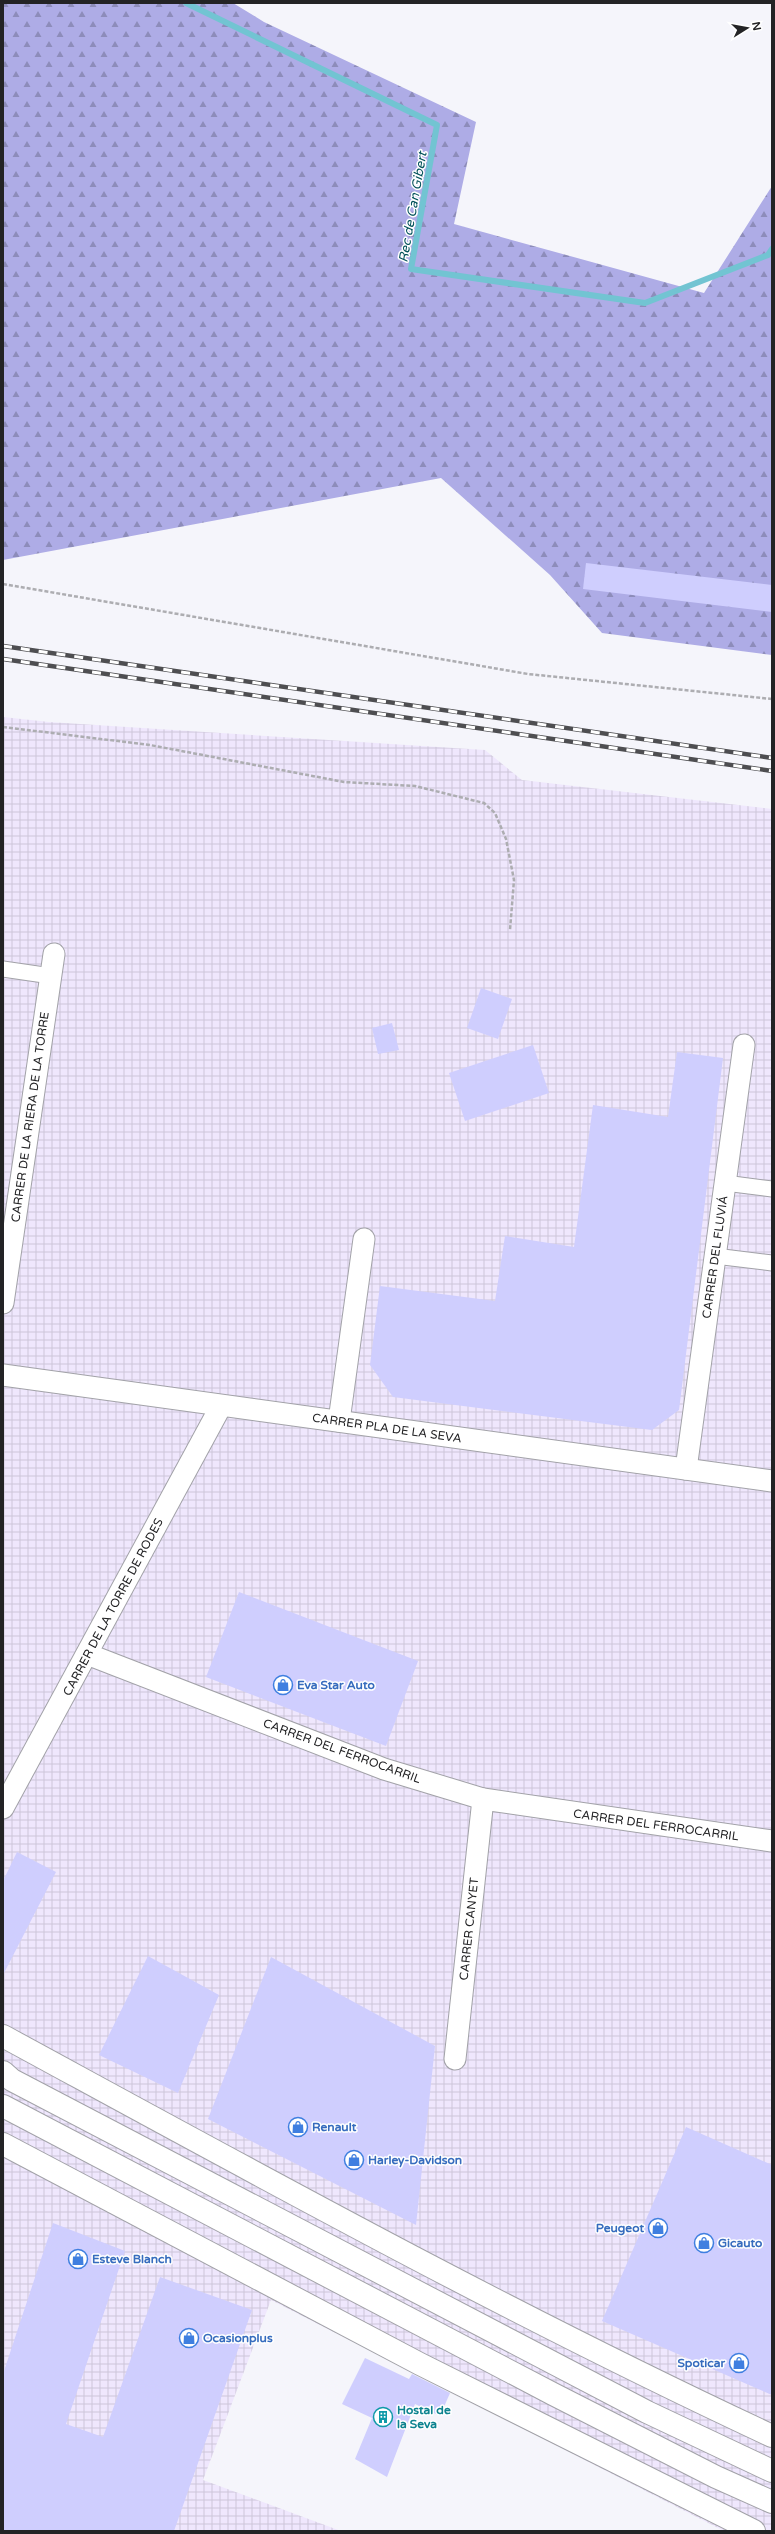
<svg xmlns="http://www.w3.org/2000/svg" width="775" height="2534" font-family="'Varela Round',sans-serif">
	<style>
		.industrial { fill: url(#industrial-grid) }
		.forest { fill: url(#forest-firs) }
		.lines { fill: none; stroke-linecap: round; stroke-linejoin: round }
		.stream { stroke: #72c4d2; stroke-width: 6 }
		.building { fill: #cfcefe }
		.pedestrian-casing { stroke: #a2a2a8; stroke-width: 17 }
		.minor-casing { stroke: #a2a2a8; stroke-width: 23 }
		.secondary-casing { stroke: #a2a2a8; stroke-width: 24 }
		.path { stroke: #adadb1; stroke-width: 2.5; stroke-dasharray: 4 2; stroke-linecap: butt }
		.pedestrian { stroke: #fff; stroke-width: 15 }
		.minor { stroke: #fff; stroke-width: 21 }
		.secondary { stroke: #fff; stroke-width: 22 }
		.rail-casing { stroke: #4e4e51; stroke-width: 4.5 }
		.rail { stroke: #fff; stroke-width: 3; stroke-dasharray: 9; stroke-linecap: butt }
		.labels { text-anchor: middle; stroke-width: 3; stroke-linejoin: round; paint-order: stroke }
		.street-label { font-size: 12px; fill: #232325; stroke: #fff }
		.shop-label { font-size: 12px; font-weight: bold; fill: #366cbe; stroke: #fff; text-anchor: start }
		.culture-label { font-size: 12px; font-weight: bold; fill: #0d838f; stroke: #fff; text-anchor: start }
		.water-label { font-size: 13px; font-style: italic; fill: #04525b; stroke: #fff }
	</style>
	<defs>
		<pattern id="industrial-grid" width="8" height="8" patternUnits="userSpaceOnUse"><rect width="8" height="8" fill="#efe7fd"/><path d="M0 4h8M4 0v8" fill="none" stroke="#cdc6d9"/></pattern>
		<pattern id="forest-firs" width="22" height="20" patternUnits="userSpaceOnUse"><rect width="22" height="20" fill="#aeace6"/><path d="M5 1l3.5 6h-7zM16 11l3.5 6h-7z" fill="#8d8cba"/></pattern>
	</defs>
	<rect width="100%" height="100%" fill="#f5f5fb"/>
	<path class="industrial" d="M3,717L49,722L485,750L522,780L772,809V2531H724L271,2300L203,2480L341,2531H3Z"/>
	<path class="forest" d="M3,3H233L264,22L476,122L454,224L704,293L772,186V655L602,633L550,575L441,478L3,560Z"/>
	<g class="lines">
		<path class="stream" d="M186,3L437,125L411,269L645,303L768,255L772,249"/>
	</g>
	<g class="building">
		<path d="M586,563L772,585V612L583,589Z"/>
		<path d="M481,988L512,999L498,1039L467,1028Z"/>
		<path d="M392,1023L399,1050L378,1054L372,1028Z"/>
		<path d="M533,1045L549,1093L465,1121L449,1073Z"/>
		<path d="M677,1052L723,1058L679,1410L652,1430L393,1397L370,1365L380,1286L495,1301L505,1236L574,1247L593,1105L668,1117Z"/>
		<path d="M239,1592L418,1661L386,1746L206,1677Z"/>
		<path d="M17,1852L56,1872L3,1975V1881Z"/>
		<path d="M148,1956L219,1995L178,2093L99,2055Z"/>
		<path d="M271,1957L435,2046L416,2225L208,2119Z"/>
		<path d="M686,2127L772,2165V2395L602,2321Z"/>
		<path d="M53,2223L125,2251L66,2424L103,2437L160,2277L252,2310L174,2531H3V2374Z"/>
		<path d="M365,2358L409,2379L412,2374L450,2393L440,2416L415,2404L387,2477L355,2459L372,2418L342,2404Z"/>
	</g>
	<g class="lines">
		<g class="pedestrian-casing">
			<g id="pedestrian">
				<path d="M3,969L51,976"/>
				<path d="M725,1183L772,1189"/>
				<path d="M715,1256L772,1263"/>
			</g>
		</g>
		<g class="minor-casing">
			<g id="minor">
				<path d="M3,1303L54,954"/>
				<path d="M3,1375L772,1481"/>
				<path d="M339,1421L364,1239"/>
				<path d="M686,1469L744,1045"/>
				<path d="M87,1654L384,1769L483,1799L772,1841"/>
				<path d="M3,1808L221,1406"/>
				<path d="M455,2059L483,1799"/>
			</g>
		</g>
		<g class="secondary-casing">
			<g id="secondary">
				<path d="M3,2036C257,2174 510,2314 772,2436"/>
				<path d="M3,2072L12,2080L647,2412L772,2471"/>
				<path d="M3,2106L553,2394L716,2477L772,2502"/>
				<path d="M3,2144L420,2364L754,2531"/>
			</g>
		</g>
		<g class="path">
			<path d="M3,584L528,674L772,699"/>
			<path d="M3,727L150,745L344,782L415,786L484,803L495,813L506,839L514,880L510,930"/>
		</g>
		<use href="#pedestrian" class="pedestrian"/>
		<use href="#minor" class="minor"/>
		<use href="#secondary" class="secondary"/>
		<g class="rail-casing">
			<g id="rail">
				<path d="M3,646L772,758"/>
				<path d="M3,659L772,771"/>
			</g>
		</g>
		<use href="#rail" class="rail"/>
	</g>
	<defs>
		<g id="shop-ring" transform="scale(1)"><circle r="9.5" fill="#fff" stroke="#3f7fe0" stroke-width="1.5"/><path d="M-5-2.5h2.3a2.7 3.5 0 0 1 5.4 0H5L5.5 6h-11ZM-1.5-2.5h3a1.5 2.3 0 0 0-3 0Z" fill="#3f7fe0"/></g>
		<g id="building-ring" transform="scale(1)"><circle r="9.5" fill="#fff" stroke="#0f9aa8" stroke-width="1.5"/><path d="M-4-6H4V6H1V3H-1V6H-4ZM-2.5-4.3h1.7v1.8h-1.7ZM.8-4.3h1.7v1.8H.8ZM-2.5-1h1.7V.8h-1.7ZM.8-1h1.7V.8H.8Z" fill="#0f9aa8"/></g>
	</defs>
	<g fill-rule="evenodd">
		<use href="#shop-ring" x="283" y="1685"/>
		<use href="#shop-ring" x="298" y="2127"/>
		<use href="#shop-ring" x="354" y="2160"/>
		<use href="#shop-ring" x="658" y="2228"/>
		<use href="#shop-ring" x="704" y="2243"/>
		<use href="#shop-ring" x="78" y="2259"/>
		<use href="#shop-ring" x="189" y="2338"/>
		<use href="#shop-ring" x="739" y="2363"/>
		<use href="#building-ring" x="383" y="2417"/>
	</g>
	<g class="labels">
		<g class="street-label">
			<text transform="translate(30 1117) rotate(-82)" y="4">CARRER DE LA RIERA DE LA TORRE</text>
			<text transform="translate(715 1257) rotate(-82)" y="4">CARRER DEL FLUVIÁ</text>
			<text transform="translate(387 1428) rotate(8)" y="4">CARRER PLA DE LA SEVA</text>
			<text transform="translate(113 1607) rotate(-62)" y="4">CARRER DE LA TORRE DE RODES</text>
			<text transform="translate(342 1751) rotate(20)" y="4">CARRER DEL FERROCARRIL</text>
			<text transform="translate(656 1825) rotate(8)" y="4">CARRER DEL FERROCARRIL</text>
			<text transform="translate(469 1929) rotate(-84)" y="4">CARRER CANYET</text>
		</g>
		<g class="shop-label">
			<text x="297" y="1689">Eva Star Auto</text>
			<text x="312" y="2131">Renault</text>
			<text x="368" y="2164">Harley-Davidson</text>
			<text x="644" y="2232" text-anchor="end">Peugeot</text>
			<text x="718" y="2247">Gicauto</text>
			<text x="92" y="2263">Esteve Blanch</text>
			<text x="203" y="2342">Ocasionplus</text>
			<text x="725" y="2367" text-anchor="end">Spoticar</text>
		</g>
		<g class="culture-label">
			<text x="397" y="2414">Hostal de<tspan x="397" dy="14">la Seva</tspan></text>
		</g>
		<g class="water-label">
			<text transform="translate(412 207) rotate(-80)" y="5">Rec de Can Gibert</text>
		</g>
	</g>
	<rect width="775" height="2534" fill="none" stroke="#232325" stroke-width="8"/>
	<g transform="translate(747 28) rotate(79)" stroke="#ffffff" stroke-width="3" paint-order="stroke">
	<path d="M0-3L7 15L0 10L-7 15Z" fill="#232325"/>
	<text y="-6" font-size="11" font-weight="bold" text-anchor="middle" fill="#232325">N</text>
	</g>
</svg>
